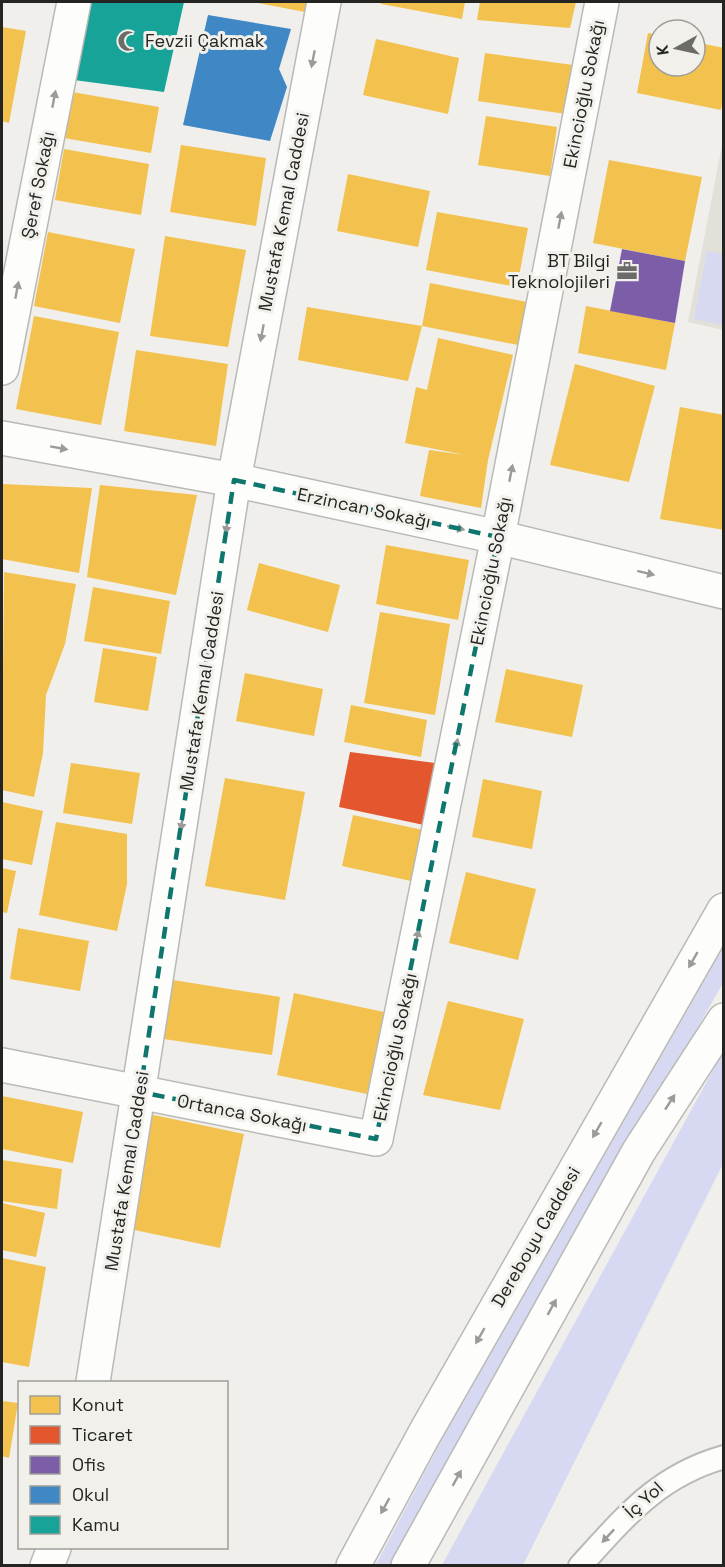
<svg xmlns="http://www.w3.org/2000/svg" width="725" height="1567" font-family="'Space Grotesk',sans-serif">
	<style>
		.built { fill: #e2e0d8 }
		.green { fill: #d7d9f2 }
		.homes { fill: #f2c14e }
		.shops { fill: #e4572e }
		.offices { fill: #7b5ea7 }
		.schools { fill: #3f88c5 }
		.public { fill: #17a398 }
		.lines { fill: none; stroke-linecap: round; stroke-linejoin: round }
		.service-casing { stroke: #b9b9b6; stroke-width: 26 }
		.minor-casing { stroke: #b9b9b6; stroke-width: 36 }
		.primary-casing { stroke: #b9b9b6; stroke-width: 36 }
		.service { stroke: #fdfdfc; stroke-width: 22 }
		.minor { stroke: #fdfdfc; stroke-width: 33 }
		.primary { stroke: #fdfdfc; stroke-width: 33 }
		.oneway { fill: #9b9b9a }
		.marked { fill: none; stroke: #0f766e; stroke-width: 4.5; stroke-dasharray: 12 8; stroke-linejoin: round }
		.labels { text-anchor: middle; stroke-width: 6; stroke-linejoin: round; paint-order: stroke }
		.poi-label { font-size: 18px; fill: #242422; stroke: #f1f0eb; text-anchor: start }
		.street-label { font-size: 18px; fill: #242422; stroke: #f1f0eb }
	</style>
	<rect width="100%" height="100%" fill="#f0efec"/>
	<path class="built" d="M723,140V330L688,322Z"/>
	<g class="green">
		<path d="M707,251L723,254V325L694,319Z"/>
		<path d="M723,948V983L392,1565L375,1566L450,1425Z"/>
		<path d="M723,1052V1164L523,1565H442Z"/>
	</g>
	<g class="homes">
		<path d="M253,2H307L305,12Z"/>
		<path d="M381,2H465L462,19L381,4Z"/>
		<path d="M480,2H576L570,28L477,20Z"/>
		<path d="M2,27L26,31L9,123L2,121Z"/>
		<path d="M648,33L659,35V66H695V42L724,48V95L721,110L637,93Z"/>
		<path d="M376,39L459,58L448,114L363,95Z"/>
		<path d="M485,53L573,65L566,114L478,101Z"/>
		<path d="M72,92L159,107L151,153L64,138Z"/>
		<path d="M486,116L557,127L550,176L478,165Z"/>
		<path d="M181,145L266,158L256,226L170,212Z"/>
		<path d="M64,149L149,164L141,215L55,200Z"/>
		<path d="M609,160L702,177L685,261L593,243Z"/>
		<path d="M348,174L430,191L418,247L337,231Z"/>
		<path d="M437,212L528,228L517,287L426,270Z"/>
		<path d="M48,232L135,249L120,323L34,306Z"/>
		<path d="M165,236L246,250L228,347L150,336Z"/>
		<path d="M430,283L527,302L518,345L422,326Z"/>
		<path d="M586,306L675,323L666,370L578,353Z"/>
		<path d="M307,307L422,326L408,381L298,360Z"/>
		<path d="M34,316L119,332L101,425L16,409Z"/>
		<path d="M438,338L513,355L488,460L481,508L420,496L429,450L465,455L405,443L416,387L427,390Z"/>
		<path d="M136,350L228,364L216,446L124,431Z"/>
		<path d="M575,364L655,386L629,482L550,465Z"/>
		<path d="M680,407L724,415V530L660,519Z"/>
		<path d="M2,484L92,488L79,573L2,559Z"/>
		<path d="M100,485L197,495L176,595L87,577Z"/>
		<path d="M386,545L469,560L458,620L376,604Z"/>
		<path d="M259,563L340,585L328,632L247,610Z"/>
		<path d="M4,572L76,584L65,644L46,695L43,753L34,797L2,790Z"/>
		<path d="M93,587L170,601L161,654L84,641Z"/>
		<path d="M380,612L450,624L435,715L364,703Z"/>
		<path d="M103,648L157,657L148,711L94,702Z"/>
		<path d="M506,669L583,685L572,737L495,722Z"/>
		<path d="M245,673L323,689L314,736L236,721Z"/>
		<path d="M351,705L427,720L421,757L344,742Z"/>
		<path d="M71,763L140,773L132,824L63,813Z"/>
		<path d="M225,778L305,792L285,900L205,886Z"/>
		<path d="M483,779L542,791L532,849L472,837Z"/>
		<path d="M2,802L43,811L32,865L2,859Z"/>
		<path d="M353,815L423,830L411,881L342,866Z"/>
		<path d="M56,822L127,834V884L117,931L39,915Z"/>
		<path d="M2,868L16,871L7,913L2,912Z"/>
		<path d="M466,872L536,889L518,960L449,943Z"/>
		<path d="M18,928L89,941L80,991L10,979Z"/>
		<path d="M173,980L280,997L272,1055L164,1039Z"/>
		<path d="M294,993L384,1012L367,1094L277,1075Z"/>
		<path d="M448,1001L524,1019L500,1110L423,1095Z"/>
		<path d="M2,1096L83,1112L73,1163L2,1149Z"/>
		<path d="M149,1114L244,1134L220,1248L125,1228Z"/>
		<path d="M2,1160L62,1169L57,1209L2,1201Z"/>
		<path d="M2,1203L45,1213L36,1257L2,1250Z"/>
		<path d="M2,1258L46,1267L29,1367L2,1362Z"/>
		<path d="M2,1401L18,1403L9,1458L2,1456Z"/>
	</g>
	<path class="shops" d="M350,752L435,763L424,825L339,807Z"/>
	<path class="offices" d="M622,249L685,261L675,323L610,311Z"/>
	<path class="schools" d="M208,15L291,29L279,69L287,87L270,141L183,125Z"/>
	<path class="public" d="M88,2H184L164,92L74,80Z"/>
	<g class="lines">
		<g class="service-casing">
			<path id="service" d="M580,1566C625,1517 657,1476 724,1457"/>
		</g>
		<g class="minor-casing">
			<g id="minor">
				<path d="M2,368L74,2"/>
				<path d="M2,438L234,480L498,537L724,592"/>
				<path d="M2,1065L376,1139L498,537L602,2"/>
				<path d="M93,1382L234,480L324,2"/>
				<path d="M47,1566L54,1548"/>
			</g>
		</g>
		<g class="primary-casing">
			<g id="primary">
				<path d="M353,1566L425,1433L724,910"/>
				<path d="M408,1566L639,1151L724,1020"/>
			</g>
		</g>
		<use href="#service" class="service"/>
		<use href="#minor" class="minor"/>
		<use href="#primary" class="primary"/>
	</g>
	<defs><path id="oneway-solid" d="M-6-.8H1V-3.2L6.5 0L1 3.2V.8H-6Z" transform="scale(1.5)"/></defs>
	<g class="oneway">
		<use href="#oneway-solid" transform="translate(313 59) rotate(101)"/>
		<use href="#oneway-solid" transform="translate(54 99) rotate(-79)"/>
		<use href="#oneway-solid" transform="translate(560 220) rotate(-79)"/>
		<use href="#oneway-solid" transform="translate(17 290) rotate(-79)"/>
		<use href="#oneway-solid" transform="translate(262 333) rotate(101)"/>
		<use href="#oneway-solid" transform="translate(59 448) rotate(10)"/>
		<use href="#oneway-solid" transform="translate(511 473) rotate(-79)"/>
		<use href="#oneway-solid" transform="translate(227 525) rotate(99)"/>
		<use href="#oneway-solid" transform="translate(456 528) rotate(12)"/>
		<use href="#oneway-solid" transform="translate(646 573) rotate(14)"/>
		<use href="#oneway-solid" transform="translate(456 747) rotate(-78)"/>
		<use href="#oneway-solid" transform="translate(182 822) rotate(99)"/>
		<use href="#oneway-solid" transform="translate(417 938) rotate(-78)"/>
		<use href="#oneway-solid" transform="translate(693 960) rotate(120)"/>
		<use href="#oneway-solid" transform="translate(670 1102) rotate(-57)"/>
		<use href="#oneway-solid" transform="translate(597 1130) rotate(120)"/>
		<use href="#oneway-solid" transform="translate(552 1307) rotate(-61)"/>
		<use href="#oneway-solid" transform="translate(480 1336) rotate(120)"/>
		<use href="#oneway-solid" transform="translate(457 1478) rotate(-61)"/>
		<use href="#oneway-solid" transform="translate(385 1506) rotate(119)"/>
		<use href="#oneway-solid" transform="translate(608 1536) rotate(133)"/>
	</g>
	<path class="marked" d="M234,480L498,537L376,1139L140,1092Z"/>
	<defs>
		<g id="mosque-bare" transform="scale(1.62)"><path d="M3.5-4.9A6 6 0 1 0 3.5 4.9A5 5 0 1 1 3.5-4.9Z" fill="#6b6b69" stroke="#f1f0eb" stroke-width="2.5" paint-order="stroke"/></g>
		<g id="office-bare" transform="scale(1.62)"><path d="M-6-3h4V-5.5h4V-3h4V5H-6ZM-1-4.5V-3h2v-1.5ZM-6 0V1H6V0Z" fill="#6b6b69" stroke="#f1f0eb" stroke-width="2.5" paint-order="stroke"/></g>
	</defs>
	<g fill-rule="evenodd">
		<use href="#mosque-bare" x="128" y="41"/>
		<use href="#office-bare" x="627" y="271"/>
	</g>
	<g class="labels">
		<g class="poi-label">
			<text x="145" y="47">Fevzii Çakmak</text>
			<text x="610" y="267" text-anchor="end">BT Bilgi<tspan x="610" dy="21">Teknolojileri</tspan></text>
		</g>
		<g class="street-label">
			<text transform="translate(584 94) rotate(-79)" y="6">Ekincioğlu Sokağı</text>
			<text transform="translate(38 185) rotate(-79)" y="6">Şeref Sokağı</text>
			<text transform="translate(284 212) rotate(-79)" y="6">Mustafa Kemal Caddesi</text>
			<text transform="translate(364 508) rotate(12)" y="6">Erzincan Sokağı</text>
			<text transform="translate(491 571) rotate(-79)" y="6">Ekincioğlu Sokağı</text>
			<text transform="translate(202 691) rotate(-81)" y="6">Mustafa Kemal Caddesi</text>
			<text transform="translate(395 1047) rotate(-78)" y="6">Ekincioğlu Sokağı</text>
			<text transform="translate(242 1113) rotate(11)" y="6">Ortanca Sokağı</text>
			<text transform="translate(127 1171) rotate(-81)" y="6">Mustafa Kemal Caddesi</text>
			<text transform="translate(536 1237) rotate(-60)" y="6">Dereboyu Caddesi</text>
			<text transform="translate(644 1500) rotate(-42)" y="6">İç Yol</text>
		</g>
	</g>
	<rect width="725" height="1567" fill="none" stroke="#242422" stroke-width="6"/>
	<rect x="18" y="1381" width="210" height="168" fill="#f1f0eb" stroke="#9f9e9b" stroke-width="1.5"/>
	<rect x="30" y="1396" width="30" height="18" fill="#f2c14e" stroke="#9f9e9b" stroke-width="1.5"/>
	<text x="72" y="1411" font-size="18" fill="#242422">Konut</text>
	<rect x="30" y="1426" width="30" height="18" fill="#e4572e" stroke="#9f9e9b" stroke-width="1.5"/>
	<text x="72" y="1441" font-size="18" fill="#242422">Ticaret</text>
	<rect x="30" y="1456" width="30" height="18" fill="#7b5ea7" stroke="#9f9e9b" stroke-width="1.5"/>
	<text x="72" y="1471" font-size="18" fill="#242422">Ofis</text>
	<rect x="30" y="1486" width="30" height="18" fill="#3f88c5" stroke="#9f9e9b" stroke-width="1.5"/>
	<text x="72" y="1501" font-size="18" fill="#242422">Okul</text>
	<rect x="30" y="1516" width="30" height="18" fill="#17a398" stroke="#9f9e9b" stroke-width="1.5"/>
	<text x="72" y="1531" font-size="18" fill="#242422">Kamu</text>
	<g transform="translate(677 48) rotate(262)"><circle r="28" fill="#f1f0eb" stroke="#9f9e9b" stroke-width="1.5"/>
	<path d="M0-4.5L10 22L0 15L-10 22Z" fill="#6b6b69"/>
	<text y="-9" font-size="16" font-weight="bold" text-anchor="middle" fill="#242422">K</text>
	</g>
</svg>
